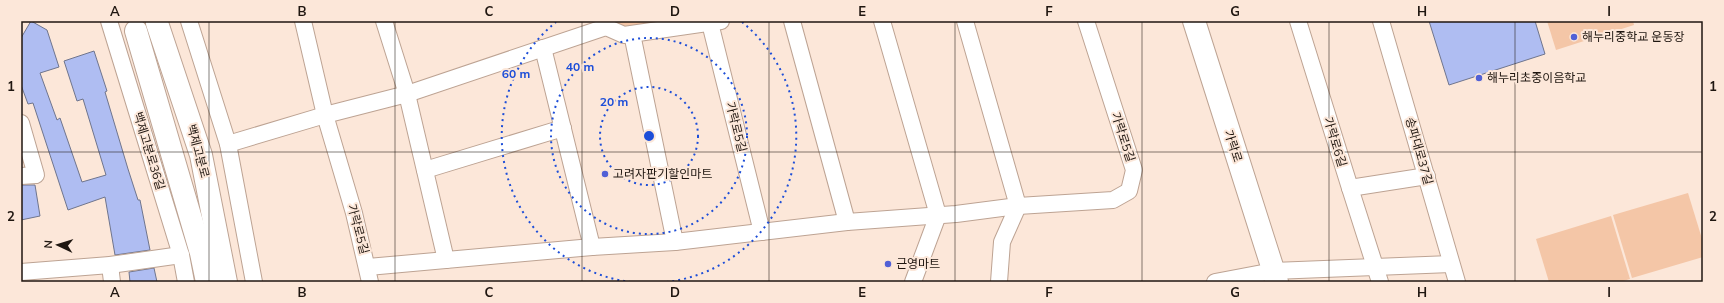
<svg xmlns="http://www.w3.org/2000/svg" width="1724" height="303" font-family="Mulish,'Noto Sans KR',sans-serif">
	<style>
		.green { fill: #f4c6a7 }
		.building { fill: #afbdf2; stroke: #6f758d }
		.lines { fill: none; stroke-linecap: round; stroke-linejoin: round }
		.street-casing { stroke: #bda393; stroke-width: 18 }
		.secondary-casing { stroke: #bda393; stroke-width: 24 }
		.street { stroke: #fff; stroke-width: 16 }
		.secondary { stroke: #fff; stroke-width: 22 }
		.grid { fill: none; stroke: #1f1610; stroke-width: 1; stroke-opacity: 0.55 }
		.ring { fill: none; stroke: #1d4ed8; stroke-width: 2; stroke-dasharray: 2 4 }
		.poi-dot { fill: #5160d6; stroke: #fce7d9; stroke-width: 1.5 }
		.labels { text-anchor: middle; stroke-width: 4; stroke-linejoin: round; paint-order: stroke }
		.poi-label { font-size: 12px; fill: #1f1610; stroke: #fce7d9; text-anchor: start }
		.street-label { font-size: 12px; fill: #1f1610; stroke: #fce7d9 }
		.centre { fill: #1d4ed8; stroke: #fce7d9; stroke-width: 2 }
		.ring-label { font-size: 12px; text-anchor: middle; font-weight: bold; fill: #1d4ed8; stroke: #fce7d9; stroke-width: 4; stroke-linejoin: round; paint-order: stroke }
		.neatline { fill: none; stroke: #1f1610; stroke-width: 1.5 }
		.grid-label { font-size: 13px; text-anchor: middle; font-weight: bold; fill: #1f1610 }
	</style>
	<rect width="100%" height="100%" fill="#fce7d9"/>
	<g class="green">
		<path d="M605,21H699L631,31Z"/>
		<path d="M1547,21H1633L1634,25L1556,50Z"/>
		<path d="M1688,193L1703,242V257L1632,278L1613,215Z"/>
		<path d="M1611,216L1630,279L1620,282H1549L1536,239Z"/>
	</g>
	<g class="building">
		<path d="M31,21L47,30L59,67L40,73L57,120L60,118L82,182L106,175L83,99L77,101L64,61L94,51L107,91L105,92L128,169L138,200H140L150,250L115,255L105,197L68,210L33,103L28,104L21,85V38Z"/>
		<path d="M1429,21H1535L1545,54L1449,85Z"/>
		<path d="M21,185H35L40,216L21,220Z"/>
		<path d="M154,268L157,282H130L129,272Z"/>
	</g>
	<g class="lines">
		<g class="street-casing">
			<g id="street">
				<path d="M109,21L181,255L186,282"/>
				<path d="M189,21L228,144L254,282"/>
				<path d="M303,21L325,115L354,213L370,282"/>
				<path d="M384,21L407,94L446,260"/>
				<path d="M792,21L847,222"/>
				<path d="M882,21L938,215L913,282"/>
				<path d="M965,21L1018,206L1002,242L999,282"/>
				<path d="M1298,21L1350,188L1427,176"/>
				<path d="M1381,21L1457,282"/>
				<path d="M710,23L762,232"/>
				<path d="M632,34L675,242"/>
				<path d="M543,48L592,247"/>
				<path d="M21,123L36,175L21,176"/>
				<path d="M228,144L325,115L407,94L606,27L624,35L721,21"/>
				<path d="M425,170L563,128"/>
				<path d="M1350,188L1380,282"/>
				<path d="M110,265L112,282"/>
				<path d="M368,267L592,247L675,242L847,222L956,214L1018,206L1113,200L1129,191L1134,170L1086,21"/>
				<path d="M21,272L110,265L181,255"/>
				<path d="M1215,282L1273,271L1451,264"/>
			</g>
		</g>
		<g class="secondary-casing">
			<g id="secondary">
				<path d="M1194,21L1277,282"/>
				<path d="M157,23L201,155L226,282"/>
				<path d="M136,31L201,253L207,282"/>
			</g>
		</g>
		<use href="#street" class="street"/>
		<use href="#secondary" class="secondary"/>
	</g>
	<path class="grid" d="M209,21V282M395,21V282M582,21V282M769,21V282M955,21V282M1142,21V282M1329,21V282M1515,21V282M21,152H1703"/>
	<g class="ring">
		<circle cx="649" cy="136" r="49"/>
		<circle cx="649" cy="136" r="98"/>
		<path d="M631 282A147 147 0 0 1 556 22M742 22A147 147 0 0 1 667 282"/>
	</g>
	<g class="poi-dot">
		<circle cx="1574" cy="37" r="4"/>
		<circle cx="1479" cy="78" r="4"/>
		<circle cx="605" cy="174" r="4"/>
		<circle cx="888" cy="264" r="4"/>
	</g>
	<g class="labels">
		<g class="poi-label">
			<text x="1582" y="41">해누리중학교 운동장</text>
			<text x="1487" y="82">해누리초중이음학교</text>
			<text x="613" y="178">고려자판기할인마트</text>
			<text x="896" y="268">근영마트</text>
		</g>
		<g class="street-label">
			<text transform="translate(736 127) rotate(76)" y="4">가락로5길</text>
			<text transform="translate(1123 137) rotate(72)" y="4">가락로5길</text>
			<text transform="translate(1335 142) rotate(73)" y="4">가락로6길</text>
			<text transform="translate(1233 146) rotate(72)" y="4">가락로</text>
			<text transform="translate(149 151) rotate(73)" y="4">백제고분로36길</text>
			<text transform="translate(198 151) rotate(75)" y="4">백제고분로</text>
			<text transform="translate(1419 151) rotate(74)" y="4">송파대로37길</text>
			<text transform="translate(358 229) rotate(75)" y="4">가락로5길</text>
		</g>
	</g>
	<circle cx="649" cy="136" r="6" class="centre"/>
	<g class="ring-label">
		<text x="580" y="71">40 m</text>
		<text x="516" y="78">60 m</text>
		<text x="614" y="106">20 m</text>
	</g>
	<rect width="1724" height="303" fill="none" stroke="#fce7d9" stroke-width="44"/>
	<g transform="translate(58 245) rotate(274)" stroke="#fce7d9" stroke-width="3" paint-order="stroke">
	<path d="M0-3L7 15L0 10L-7 15Z" fill="#1f1610"/>
	<text y="-6" font-size="11" font-weight="bold" text-anchor="middle" fill="#1f1610">N</text>
	</g>
	<rect x="22" y="22" width="1680" height="259" class="neatline"/>
	<g class="grid-label">
		<text x="115" y="16">A</text>
		<text x="302" y="16">B</text>
		<text x="489" y="16">C</text>
		<text x="675" y="16">D</text>
		<text x="862" y="16">E</text>
		<text x="1049" y="16">F</text>
		<text x="1235" y="16">G</text>
		<text x="1422" y="16">H</text>
		<text x="1609" y="16">I</text>
		<text x="11" y="91">1</text>
		<text x="1713" y="91">1</text>
		<text x="11" y="221">2</text>
		<text x="1713" y="221">2</text>
		<text x="115" y="297">A</text>
		<text x="302" y="297">B</text>
		<text x="489" y="297">C</text>
		<text x="675" y="297">D</text>
		<text x="862" y="297">E</text>
		<text x="1049" y="297">F</text>
		<text x="1235" y="297">G</text>
		<text x="1422" y="297">H</text>
		<text x="1609" y="297">I</text>
	</g>
</svg>
